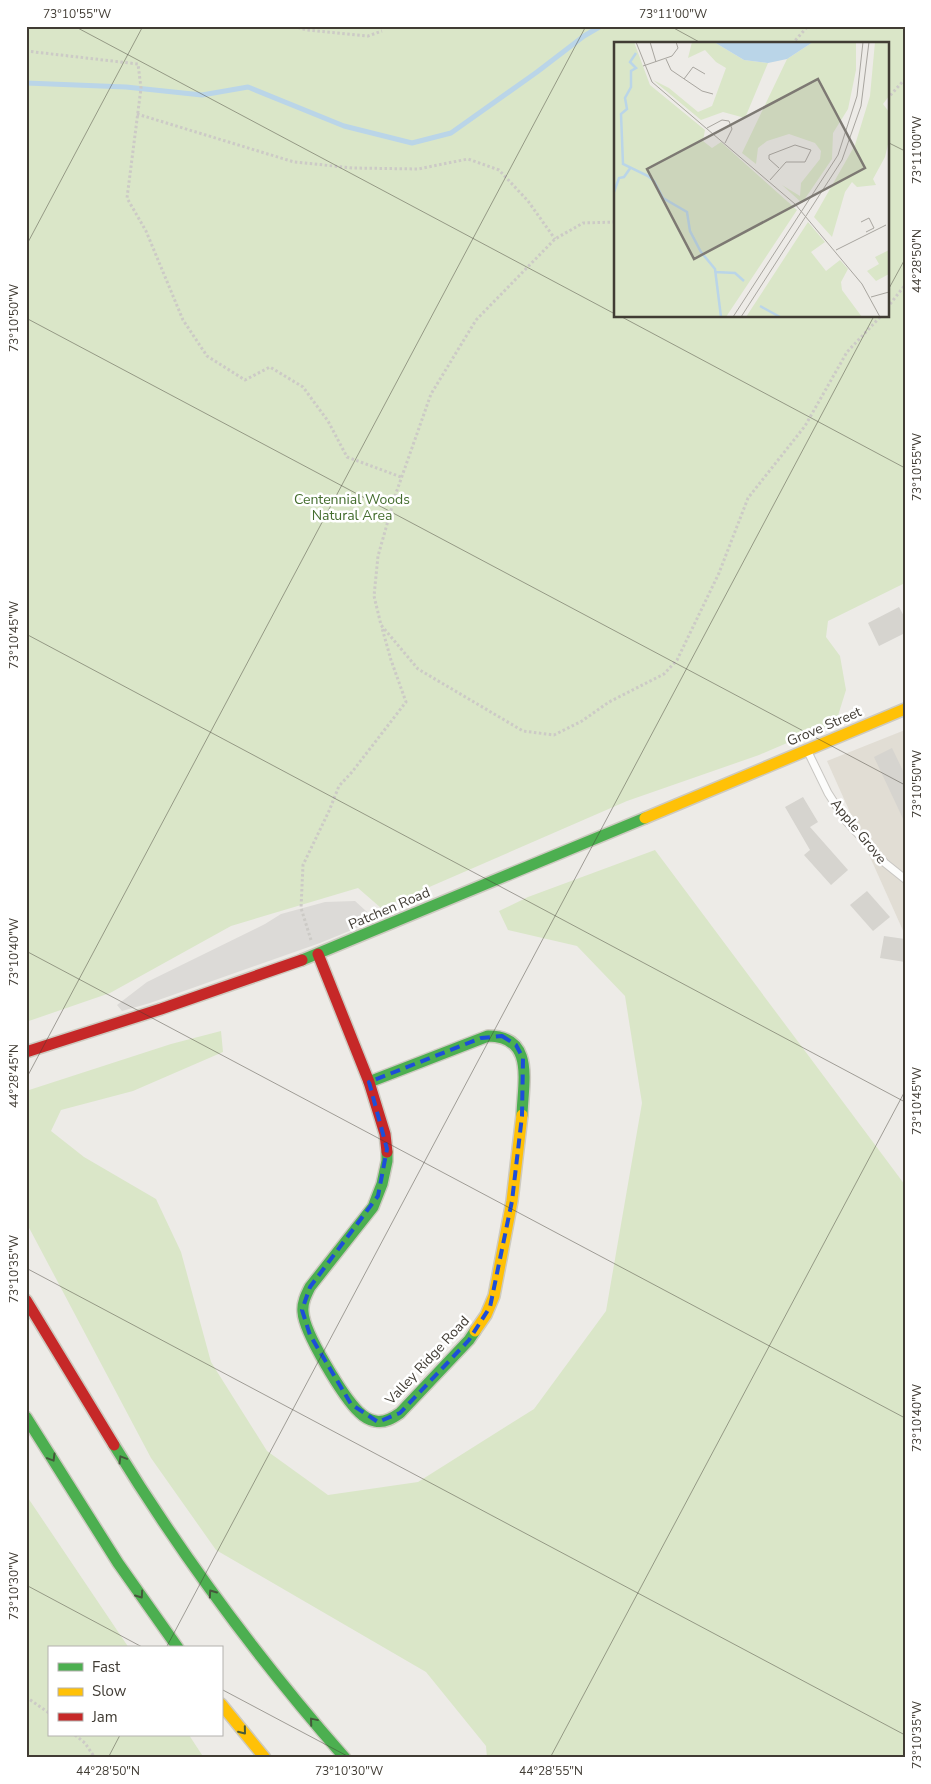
<svg xmlns="http://www.w3.org/2000/svg" width="931" height="1784" font-family="'Nunito Sans',sans-serif">
	<style>
		.residential { fill: #e1ddd4 }
		.green { fill: #dae6c8; fill-rule: evenodd }
		.parking { fill: #dcdad7 }
		.lines { fill: none; stroke-linecap: round; stroke-linejoin: round }
		.stream { stroke: #bad5e8; stroke-width: 5 }
		.building { fill: #d6d4cf }
		.lane-casing { stroke: #c9c7c3; stroke-width: 9 }
		.fast-casing { stroke: #cdcac0; stroke-width: 14 }
		.slow-casing { stroke: #cdcac0; stroke-width: 14 }
		.jam-casing { stroke: #cdcac0; stroke-width: 14 }
		.path { stroke: #cccac6; stroke-width: 3; stroke-dasharray: 2.5 2.5; stroke-linecap: butt }
		.lane { stroke: #fcfcfb; stroke-width: 7 }
		.fast { stroke: #4caf50; stroke-width: 11 }
		.slow { stroke: #ffc107; stroke-width: 11 }
		.jam { stroke: #c62828; stroke-width: 11 }
		.oneway { stroke: #44593b }
		.marked { fill: none; stroke: #1d4ed8; stroke-width: 4; stroke-dasharray: 10 6; stroke-linejoin: round }
		.ticks { fill: none; stroke: #413c34; stroke-width: 1; stroke-opacity: 0.45 }
		.labels { text-anchor: middle; stroke-width: 5; stroke-linejoin: round; paint-order: stroke }
		.park-label { font-size: 14px; fill: #446d2e; stroke: #fff }
		.street-label { font-size: 14px; fill: #413c34; stroke: #fff }
		.inset-river { fill: none; stroke: #bad5e8; stroke-width: 2.5 }
		.inset-road { fill: none; stroke: #a8a59f; stroke-width: 1 }
		.view { fill: #7d7973; fill-opacity: 0.15; stroke: #7d7973; stroke-width: 2.5 }
		.inset-edge { fill: none; stroke: #413c34; stroke-width: 2.5 }
		.neatline { fill: none; stroke: #413c34; stroke-width: 2 }
		.ticks-label { font-size: 12px; text-anchor: middle; fill: #413c34 }
	</style>
	<rect width="100%" height="100%" fill="#edebe7"/>
	<path class="residential" d="M905,730V935L827,761Z"/>
	<g class="green">
		<path d="M26,26H905V583L828,621L826,637L840,656L846,690L836,722L759,755L627,801L381,908L358,888L231,926L110,993L26,1022ZM615,44H887V316H615Z"/>
		<path d="M655,850L905,1185V1758H487L486,1746L426,1672L216,1550L151,1458L26,1222V1091L171,1044L221,1031L223,1052L133,1091L61,1110L51,1131L84,1157L156,1199L181,1252L211,1362L267,1451L328,1495L418,1482L534,1409L606,1311L642,1103L625,996L577,946L508,930L499,911L528,897Z"/>
		<path d="M26,1495L129,1648H49V1735H189L204,1758H26Z"/>
	</g>
	<path class="parking" d="M355,901L376,920L320,943L150,1003L122,1011L117,1005L147,982L265,924L281,914L325,902Z"/>
	<g class="lines">
		<path class="stream" d="M26,83L126,87L202,95L248,87L344,126L412,143L451,133L537,72L584,36L601,26"/>
	</g>
	<g class="building">
		<path d="M899,607L905,618V633L879,646L868,623Z"/>
		<path d="M892,748L905,775V823L874,757Z"/>
		<path d="M803,797L818,822L810,827L848,870L831,885L804,855L810,850L785,807Z"/>
		<path d="M867,891L890,917L873,931L850,905Z"/>
		<path d="M884,936L905,939V962L880,958Z"/>
	</g>
	<g class="lines">
		<g class="lane-casing">
			<path id="lane" d="M808,752L828,793L846,821L885,863L905,879"/>
		</g>
		<g class="fast-casing">
			<g id="fast">
				<path d="M302,960L645,818"/>
				<path d="M369,1082L488,1036C535,1036 523,1082 522,1115"/>
				<path d="M387,1152V1161L382,1184L373,1207L310,1287C306,1295 302,1303 303,1312C304,1333 344,1398 359,1412C363,1416 369,1420 375,1421C385,1423 393,1418 400,1413L469,1340L475,1331"/>
				<path d="M26,1417L118,1563L178,1648"/>
				<path d="M114,1445C182,1556 259,1660 345,1758"/>
			</g>
		</g>
		<g class="slow-casing">
			<g id="slow">
				<path d="M645,818L905,709"/>
				<path d="M475,1331L486,1315L494,1296L512,1201L522,1115"/>
				<path d="M221,1704L265,1758"/>
			</g>
		</g>
		<g class="jam-casing">
			<g id="jam">
				<path d="M318,954L369,1082L385,1134L387,1152"/>
				<path d="M26,1052L161,1009L302,960"/>
				<path d="M26,1300L114,1445"/>
			</g>
		</g>
		<g class="path">
			<path d="M293,26L307,30L368,36L382,31"/>
			<path d="M792,44L808,26"/>
			<path d="M26,51L138,64L141,88L127,198L146,231L183,320L207,356L245,380L270,367L303,387L328,421L347,457L401,477"/>
			<path d="M887,99L905,79"/>
			<path d="M137,114L294,162L353,168L418,169L468,159L499,170L528,201L555,239"/>
			<path d="M615,222L583,223L555,239L476,320L431,394L395,496L378,556L374,596L381,625L418,669L523,731L554,735L582,721L609,702L664,674L677,660L719,573L748,498L805,426L847,352L881,316"/>
			<path d="M887,308L905,285"/>
			<path d="M311,940L301,908L303,865L329,811L339,786L352,772L406,702L391,660L382,628"/>
			<path d="M26,1697L49,1713"/>
			<path d="M75,1735L85,1743L95,1758"/>
		</g>
		<use href="#lane" class="lane"/>
		<use href="#fast" class="fast"/>
		<use href="#slow" class="slow"/>
		<use href="#jam" class="jam"/>
	</g>
	<defs><path id="oneway-chevron" d="M-2-3.5L2.5 0L-2 3.5" fill="none" stroke-width="1.6" stroke-linecap="round" stroke-linejoin="round" transform="scale(1.25)"/></defs>
	<g class="oneway">
		<use href="#oneway-chevron" transform="translate(52 1458) rotate(59)"/>
		<use href="#oneway-chevron" transform="translate(122 1459) rotate(-121)"/>
		<use href="#oneway-chevron" transform="translate(212 1593) rotate(-125)"/>
		<use href="#oneway-chevron" transform="translate(140 1595) rotate(55)"/>
		<use href="#oneway-chevron" transform="translate(313 1721) rotate(-130)"/>
		<use href="#oneway-chevron" transform="translate(243 1731) rotate(51)"/>
	</g>
	<path class="marked" d="M502,1036L516,1045L523,1058L522,1116L512,1201L490,1307L469,1340L400,1413L378,1422L351,1404L310,1335L302,1310L310,1287L378,1196L387,1149L369,1082L481,1038Z"/>
	<path class="ticks" d="M74,26L615,314M670,26L703,44M887,142L905,151M26,246L143,26M887,292L905,259M620,316L905,468M26,318L905,785M26,634L905,1102M26,951L905,1418M26,1079L586,26M26,1268L905,1735M26,1585L144,1648M166,1648L874,316M221,1689L351,1758M108,1758L120,1735M550,1758L905,1091"/>
	<g class="labels">
		<g class="park-label">
			<text x="352" y="504">Centennial Woods<tspan x="352" dy="16">Natural Area</tspan></text>
		</g>
		<g class="street-label">
			<text transform="translate(824 726) rotate(-23)" y="5">Grove Street</text>
			<text transform="translate(859 831) rotate(51)" y="5">Apple Grove</text>
			<text transform="translate(389 908) rotate(-23)" y="5">Patchen Road</text>
			<text transform="translate(427 1360) rotate(-47)" y="5">Valley Ridge Road</text>
		</g>
	</g>
	<g transform="translate(614 42)">
		<rect width="275" height="275" fill="#edebe7"/>
		<path d="M0,0H20L36,43L91,88L89,99L98,106L107,100L183,168L112,275H0ZM78,0H100L130,18L154,21L131,76L109,70L87,78L39,38L55,46L84,70L98,64L112,26L102,20L91,8L74,16ZM199,0H242V28L234,67L219,91L218,117L188,161L168,143L186,154L187,141L206,117L207,109L201,101L175,92L153,99L144,106L142,122L128,111L173,17ZM261,0H275V54L269,62L275,70V98L271,115L259,137L262,143L243,145L238,140L231,150L218,195L200,175L241,103L256,54ZM194,180L211,200L197,210L212,229L226,218L234,227L227,240L228,248L248,275H132ZM275,208V232L262,239L253,229L265,222L261,215Z" fill="#dae6c8"/>
		<path d="M100,0L144,1L199,0L173,17L154,21L130,18Z" fill="#bad5e8"/>
		<path class="inset-river" d="M22,11L16,20L22,26L17,29V45L11,56L13,67L7,72L9,122L34,134L40,139L49,156L73,170L76,189L87,210L101,227L107,275M0,150L5,136L10,135L17,125M101,230L121,231L130,239M146,264L166,275"/>
		<path class="inset-road" d="M22,0L38,40L181,162L248,242L266,275M36,0L42,20M52,17L57,28L88,49L99,52M29,24L58,14L64,6L62,0M70,37L79,25L91,32M93,86L108,78L115,79L118,87L111,101M156,138L172,120H191L197,108L181,103L155,113V117L165,126M247,180L255,176L260,186L252,190M222,208L272,183M257,255L275,250M119,275L224,113L243,54L249,0M127,275L228,118L247,64L255,0"/>
		<path class="view" d="M204,37L251,126L80,217L33,127Z"/>
		<rect width="275" height="275" class="inset-edge"/>
	</g>
	<rect width="931" height="1784" fill="none" stroke="#ffffff" stroke-width="55"/>
	<rect x="48" y="1646" width="175" height="90" fill="#ffffff" stroke="#b3b1ae"/>
	<rect x="58" y="1663" width="25" height="8" fill="#4caf50" stroke="#b3b1ae"/>
	<text x="92" y="1672" font-size="15" fill="#413c34">Fast</text>
	<rect x="58" y="1688" width="25" height="8" fill="#ffc107" stroke="#b3b1ae"/>
	<text x="92" y="1696" font-size="15" fill="#413c34">Slow</text>
	<rect x="58" y="1713" width="25" height="8" fill="#c62828" stroke="#b3b1ae"/>
	<text x="92" y="1722" font-size="15" fill="#413c34">Jam</text>
	<rect x="28" y="28" width="876" height="1728" class="neatline"/>
	<g class="ticks-label">
		<text x="77" y="18">73°10'55"W</text>
		<text x="673" y="18">73°11'00"W</text>
		<text transform="translate(917 150) rotate(-90)" y="4">73°11'00"W</text>
		<text transform="translate(917 261) rotate(-90)" y="4">44°28'50"N</text>
		<text transform="translate(14 318) rotate(-90)" y="4">73°10'50"W</text>
		<text transform="translate(917 467) rotate(-90)" y="4">73°10'55"W</text>
		<text transform="translate(14 635) rotate(-90)" y="4">73°10'45"W</text>
		<text transform="translate(917 784) rotate(-90)" y="4">73°10'50"W</text>
		<text transform="translate(14 952) rotate(-90)" y="4">73°10'40"W</text>
		<text transform="translate(14 1076) rotate(-90)" y="4">44°28'45"N</text>
		<text transform="translate(917 1101) rotate(-90)" y="4">73°10'45"W</text>
		<text transform="translate(14 1269) rotate(-90)" y="4">73°10'35"W</text>
		<text transform="translate(917 1418) rotate(-90)" y="4">73°10'40"W</text>
		<text transform="translate(14 1586) rotate(-90)" y="4">73°10'30"W</text>
		<text transform="translate(917 1735) rotate(-90)" y="4">73°10'35"W</text>
		<text x="108" y="1775">44°28'50"N</text>
		<text x="349" y="1775">73°10'30"W</text>
		<text x="551" y="1775">44°28'55"N</text>
	</g>
</svg>
